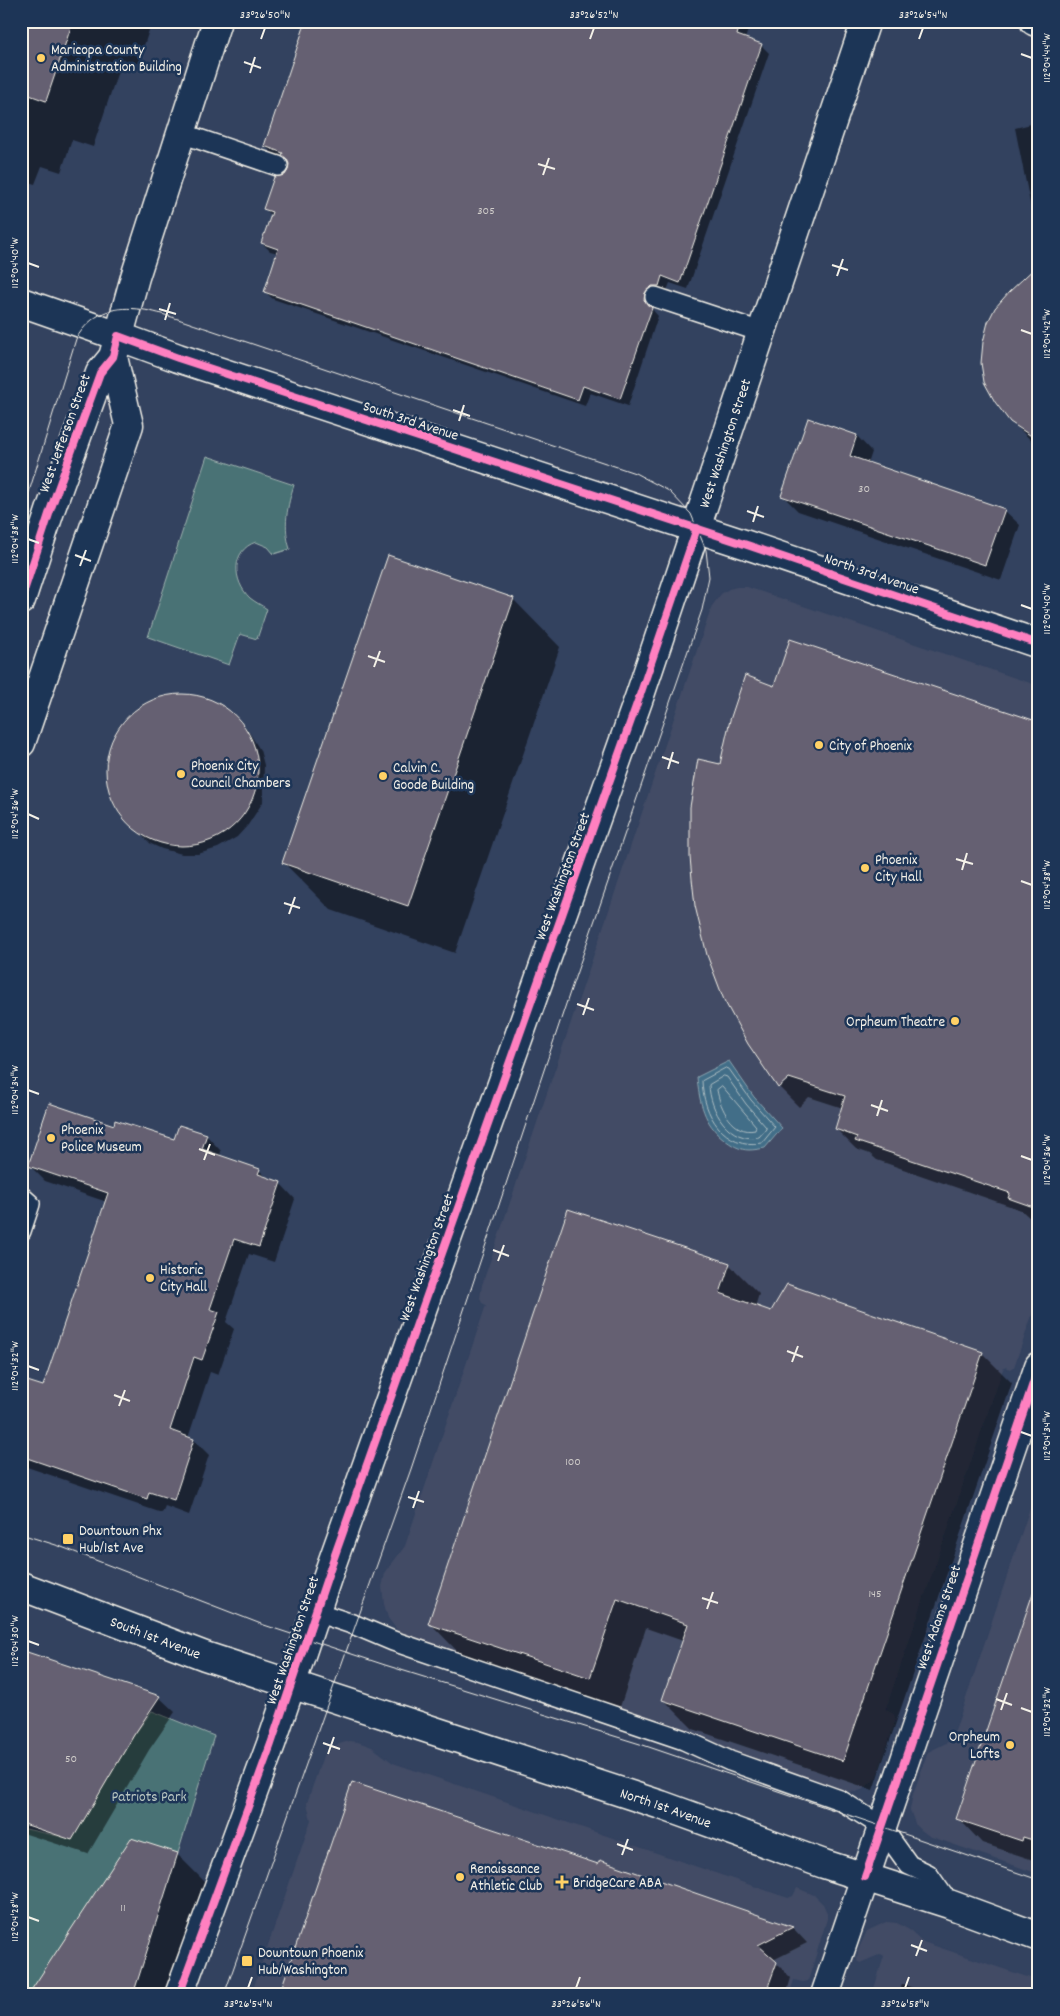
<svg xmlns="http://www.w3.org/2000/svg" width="1060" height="2016" font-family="Dekko,sans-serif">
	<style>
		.built { fill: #424b65 }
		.green { fill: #497275; stroke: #9eb2ae }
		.water { fill: #426e88; stroke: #89a2ae }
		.shadow { fill: #0007; fill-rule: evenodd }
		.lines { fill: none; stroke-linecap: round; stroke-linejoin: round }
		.shore { stroke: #adbdc2; stroke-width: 1 }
		.building { fill: #656172; stroke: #f4f1e8 }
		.service-casing { stroke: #f4f1e8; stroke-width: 22 }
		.minor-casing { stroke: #f4f1e8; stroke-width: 31 }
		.tertiary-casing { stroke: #f4f1e8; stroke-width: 31 }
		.secondary-casing { stroke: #f4f1e8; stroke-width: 31 }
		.primary-casing { stroke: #f4f1e8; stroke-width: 31 }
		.service { stroke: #1d3557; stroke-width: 19 }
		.minor { stroke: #1d3557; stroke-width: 28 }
		.tertiary { stroke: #1d3557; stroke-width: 28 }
		.secondary { stroke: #1d3557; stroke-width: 28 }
		.primary { stroke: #1d3557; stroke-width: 28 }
		.tram { stroke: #f4f1e8; stroke-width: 1 }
		.cycleway-casing { stroke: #1d3557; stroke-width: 11 }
		.cycleway { stroke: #ff80c0; stroke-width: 8 }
		.ticks { fill: none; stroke: #f4f1e8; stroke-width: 2 }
		.poi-dot { fill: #ffd166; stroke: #1d3557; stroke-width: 2 }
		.labels { text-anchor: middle; stroke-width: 5; stroke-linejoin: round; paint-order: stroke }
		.number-label { font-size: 12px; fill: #d0cdca }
		.poi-label { font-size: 15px; fill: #f4f1e8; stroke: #1d3557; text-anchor: start }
		.street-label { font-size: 15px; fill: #f4f1e8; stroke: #1d3557 }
		.park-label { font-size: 15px; fill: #b8c5c0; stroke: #1d3557 }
		.neatline { fill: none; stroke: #f4f1e8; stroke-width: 2 }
		.ticks-label { font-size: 12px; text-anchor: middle; fill: #f4f1e8 }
	</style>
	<rect width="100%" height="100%" fill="#33425f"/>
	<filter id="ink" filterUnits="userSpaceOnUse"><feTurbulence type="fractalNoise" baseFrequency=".02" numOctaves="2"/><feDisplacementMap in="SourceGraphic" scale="10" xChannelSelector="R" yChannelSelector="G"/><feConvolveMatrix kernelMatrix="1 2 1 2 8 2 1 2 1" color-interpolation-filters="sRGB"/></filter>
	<g filter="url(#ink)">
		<g class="built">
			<path d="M737,587H747L1039,686V1295L1014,1367L1011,1369L1006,1367L1003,1369L886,1708L887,1711L893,1714L896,1719L876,1778L864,1789L856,1792L840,1790L742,1756L400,1634L388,1618L384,1604L382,1587L385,1573L405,1546L486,1305L482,1303L480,1298L482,1285L712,606L721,594L729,589Z"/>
			<path d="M1039,1481V1874L929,1836L916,1826L910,1810L913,1794L928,1752L952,1740Z"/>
			<path d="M349,1741L358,1742L372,1747L393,1763L788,1898L793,1896L797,1888L814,1895L823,1904L827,1913V1919L808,1981L803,1982L794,1980L789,1995H251L311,1820L307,1803L323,1756L333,1746Z"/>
			<path d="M886,1922L897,1923L911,1931L923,1942L1039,1981V1995H872L884,1956L881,1954L860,1963L857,1961L858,1950L867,1931Z"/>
		</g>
		<g class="green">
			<path d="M207,456L294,485C287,506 283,527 290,549L274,554L268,547L256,542C231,550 232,581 250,598C255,602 261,605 267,609L257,639L240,634L229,665L148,637Z"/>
			<path d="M152,1711L214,1736L178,1853L28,1995H21V1828L72,1839L134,1735Z"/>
		</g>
		<path class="water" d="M729,1061L754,1097L782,1128L765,1148C760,1149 754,1150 749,1150C740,1150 731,1145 724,1139C704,1124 699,1101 697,1077Z"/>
		<g class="shadow">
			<path d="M21,21H152L138,64L122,59L93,147L72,140L61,172L42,166L35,184L21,180Z"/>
			<path d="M308,21H751L745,39L761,45L769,53L688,289L670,283L666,293L652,301L651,308L658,316L628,406L590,393L585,406L273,299L265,292L278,253L270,251L262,243L272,216L265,209L290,171L289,161L286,158L272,153L265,146Z"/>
			<path d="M1039,122V248L1015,128Z"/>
			<path d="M1039,273V448L1011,421Z"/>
			<path d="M809,420L857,436L872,452L868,464L1004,510L1020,525L1001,580L798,511L783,496Z"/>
			<path d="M513,599L560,647L455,953L331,910L284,863Z"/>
			<path d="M775,687L1039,723V1221L1030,1218L1021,1210L877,1160L870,1154L856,1149L836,1129L843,1108L809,1097L799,1107L779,1087L721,766ZM794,1075L780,1087V1084Z"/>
			<path d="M183,695L210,700L226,709L247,729L260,750L264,765L263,802L248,825L237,837L218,848L198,854H182L162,849L151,844L122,816L114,805L108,786L107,763L110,747L116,732L137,710L152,701L169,696Z"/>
			<path d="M114,1126L174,1141L206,1135L221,1151L220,1156L259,1170L269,1180L280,1183L295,1199L274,1262L249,1254L226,1322L234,1329L218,1375L210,1372L188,1438L194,1440L209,1455L189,1515L165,1506L162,1513L21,1465V1380L44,1388L107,1202L45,1181L29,1165Z"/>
			<path d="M729,1264L759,1294L755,1307L772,1312L982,1353L1012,1383L873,1790L693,1729L664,1700L683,1641L646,1628L620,1707L459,1653L430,1623Z"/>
			<path d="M1039,1580V1862L982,1843L958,1818Z"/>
			<path d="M21,1651L159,1697L175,1712L149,1750L88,1854L26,1834L21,1829Z"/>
			<path d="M177,1854L206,1883L171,1995H28Z"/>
			<path d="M601,1862L793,1928L807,1943L773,1960L791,1978L786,1995H281L599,1866Z"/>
			<path d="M902,1984L933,1995H899Z"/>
		</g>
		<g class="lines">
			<g class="shore">
				<path d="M726,1068L729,1069L751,1100L775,1127L762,1143C724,1149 703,1115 702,1081Z"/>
				<path d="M724,1076L727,1077L746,1104L766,1127V1129L759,1137C729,1143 710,1111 709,1085Z"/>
				<path d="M722,1086L756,1126L755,1130C733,1135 720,1108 717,1090Z"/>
			</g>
		</g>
		<g class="building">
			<path d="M21,21H73L46,101L21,92Z"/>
			<path d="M306,21H741L737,35L762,44L680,283L662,276L659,286H652L645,293L644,300L652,308L620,399L583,386L578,400L264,292L278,249L261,243L272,212L263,209L274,177L285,175L288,170L289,164L287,159L282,155L283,153L264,146Z"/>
			<path d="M1039,264V441L1010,422L995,402L984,382L981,363L983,342L988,322L995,308L1009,292Z"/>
			<path d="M808,418L857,435L850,456L1005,509L985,565L781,496Z"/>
			<path d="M388,555L514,598L408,906L282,863Z"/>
			<path d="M790,639L1039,722V1209L1008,1198L1010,1193L855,1141L857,1137L835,1129L845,1096L789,1078L778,1088L748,1044L724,1000L707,955L695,906L692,879L690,857V807L698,759L720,764L730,720L745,675L774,686Z"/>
			<circle cx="182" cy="770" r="76"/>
			<path d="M49,1103L114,1125L115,1120L174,1139L179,1125L207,1134L202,1149L260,1169L258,1174L281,1182L259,1247L234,1239L210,1309L219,1312L202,1360L194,1357L170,1430L194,1439L174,1500L149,1492L147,1499L21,1456V1379L43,1386L108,1193L28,1166Z"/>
			<path d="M568,1209L730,1263L720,1293L771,1311L787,1284L983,1352L843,1761L662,1700L688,1624L617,1599L590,1678L428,1624Z"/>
			<path d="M1034,1590L1039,1591V1842L1023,1837L1022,1841L956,1819Z"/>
			<path d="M21,1650L160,1696L134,1735L72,1840L21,1823Z"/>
			<path d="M352,1782L598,1864L600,1860L793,1927L758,1945L777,1962L765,1995H279Z"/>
			<path d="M131,1838L178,1853L133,1995H28Z"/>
		</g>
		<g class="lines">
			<g class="service-casing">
				<g id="service">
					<path d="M181,133L278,166"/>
					<path d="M655,297L761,332"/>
					<path d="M21,1196L30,1204L21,1231"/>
					<path d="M316,1612L355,1625L393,1641L684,1740L730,1761L840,1800L881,1826L909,1865L928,1874L949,1904"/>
				</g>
			</g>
			<g class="minor-casing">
				<g id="minor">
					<path d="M1034,21L1039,23"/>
					<path d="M21,302L118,336"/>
					<path d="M825,1995L1039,1366"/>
				</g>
			</g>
			<g class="tertiary-casing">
				<path id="tertiary" d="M118,336L178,358L747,545L1039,644"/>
			</g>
			<g class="secondary-casing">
				<g id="secondary">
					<path d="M21,600L51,508L100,373L113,357L135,277L217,21"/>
					<path d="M21,743L129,425L113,357"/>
					<path id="s1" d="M179,1995L271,1744L331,1566L640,695L866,21"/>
				</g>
			</g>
			<g class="primary-casing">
				<g id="primary">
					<path id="s2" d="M21,1586L205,1656L661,1805L824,1864L949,1904L1039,1937"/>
				</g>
			</g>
			<use href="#service" class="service"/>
			<use href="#minor" class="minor"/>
			<use href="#tertiary" class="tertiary"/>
			<use href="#secondary" class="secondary"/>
			<use href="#primary" class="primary"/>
			<g class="tram">
				<path d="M21,518L76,339C107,286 162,315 208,329L635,473L669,491L691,514L706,550L709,577L702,610L571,989L411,1469L224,1995"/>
				<path d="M21,1534L59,1546L261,1624L385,1665L640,1744L1039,1880"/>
			</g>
			<g class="cycleway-casing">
				<g id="cycleway">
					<path d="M21,600L51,508L100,373L113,357L118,336L178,358L747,545L1039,644"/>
					<path d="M865,1877L1039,1366"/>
					<path d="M179,1995L271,1744L331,1566L640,695L697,528"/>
				</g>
			</g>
			<use href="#cycleway" class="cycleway"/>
		</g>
	</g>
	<path class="ticks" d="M261,39L265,28M590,39L594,28M919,39L923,28M1021,54L1032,58M244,62L261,68M250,73L255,57M538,164L555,169M543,175L549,158M28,263L39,267M832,265L848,270M837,276L843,259M159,309L176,314M165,320L170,303M1021,330L1032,334M453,410L470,416M459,421L464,405M747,511L764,517M753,522L758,506M28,539L39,543M75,555L91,561M80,566L86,550M1021,605L1032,609M368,656L385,662M374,667L380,651M662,757L679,763M668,769L673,752M28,814L39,819M956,859L973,864M962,870L967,853M1021,881L1032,885M284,903L300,908M289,914L295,897M577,1004L594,1010M583,1015L589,998M28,1090L39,1094M871,1105L888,1111M877,1116L882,1100M199,1149L215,1155M1021,1156L1032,1160M204,1160L210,1144M493,1250L509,1256M498,1261L504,1245M787,1351L803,1357M792,1362L798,1346M28,1366L39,1370M114,1395L130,1401M119,1406L125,1390M1021,1432L1032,1436M408,1497L424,1502M413,1508L419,1491M702,1598L718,1603M707,1609L713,1592M28,1641L39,1645M996,1699L1012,1705M1021,1708L1032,1712M1001,1710L1007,1693M323,1743L340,1749M328,1754L334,1737M617,1844L633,1850M622,1855L628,1839M28,1917L39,1921M911,1945L927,1951M916,1956L922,1940M248,1988L252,1977M576,1988L580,1977M905,1988L909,1977"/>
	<g class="poi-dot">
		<circle cx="41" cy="58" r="5"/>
		<circle cx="819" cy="745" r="5"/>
		<circle cx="181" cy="774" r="5"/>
		<circle cx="383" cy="776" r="5"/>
		<circle cx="865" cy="868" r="5"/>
		<circle cx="955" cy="1021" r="5"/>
		<circle cx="51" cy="1138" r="5"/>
		<circle cx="150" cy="1278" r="5"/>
		<rect x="62" y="1533" width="12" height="12" rx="2.5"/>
		<circle cx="1010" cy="1745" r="5"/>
		<circle cx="460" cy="1877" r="5"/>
		<path d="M559.5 1874.5h5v5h5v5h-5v5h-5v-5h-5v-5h5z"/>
		<rect x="241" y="1955" width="12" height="12" rx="2.5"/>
	</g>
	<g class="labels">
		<g class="number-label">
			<text x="486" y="214">305</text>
			<text x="864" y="492">30</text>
			<text x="573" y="1465">100</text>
			<text x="875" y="1597">145</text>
			<text x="71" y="1762">50</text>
			<text x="123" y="1911">11</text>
		</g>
		<g class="poi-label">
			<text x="51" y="54">Maricopa County<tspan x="51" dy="17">Administration Building</tspan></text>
			<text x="829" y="750">City of Phoenix</text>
			<text x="191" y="770">Phoenix City<tspan x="191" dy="17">Council Chambers</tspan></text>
			<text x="393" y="772">Calvin C.<tspan x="393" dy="17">Goode Building</tspan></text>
			<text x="875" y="864">Phoenix<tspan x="875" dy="17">City Hall</tspan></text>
			<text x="945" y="1026" text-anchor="end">Orpheum Theatre</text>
			<text x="61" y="1134">Phoenix<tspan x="61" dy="17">Police Museum</tspan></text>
			<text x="160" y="1274">Historic<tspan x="160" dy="17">City Hall</tspan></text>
			<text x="79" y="1535">Downtown Phx<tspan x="79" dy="17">Hub/1st Ave</tspan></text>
			<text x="1000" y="1741" text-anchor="end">Orpheum<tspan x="1000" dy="17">Lofts</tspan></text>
			<text x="470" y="1873">Renaissance<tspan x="470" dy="17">Athletic Club</tspan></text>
			<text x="573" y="1887">BridgeCare ABA</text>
			<text x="258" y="1957">Downtown Phoenix<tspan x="258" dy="17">Hub/Washington</tspan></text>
		</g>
		<g class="street-label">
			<text transform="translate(411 420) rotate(18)" y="5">South 3rd Avenue</text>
			<text transform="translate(64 433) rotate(-70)" y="5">West Jefferson Street</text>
			<text dy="5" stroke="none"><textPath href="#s1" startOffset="1645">West Washington Street</textPath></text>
			<text transform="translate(872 573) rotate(19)" y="5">North 3rd Avenue</text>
			<text transform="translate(562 876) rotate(-70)" y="5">West Washington Street</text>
			<text transform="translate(426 1257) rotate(-70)" y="5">West Washington Street</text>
			<text transform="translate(938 1617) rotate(-71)" y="5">West Adams Street</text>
			<text dy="5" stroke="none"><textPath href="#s2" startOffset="144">South 1st Avenue</textPath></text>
			<text transform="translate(292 1640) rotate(-71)" y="5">West Washington Street</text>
			<text dy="5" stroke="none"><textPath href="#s2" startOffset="682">North 1st Avenue</textPath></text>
		</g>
		<g class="park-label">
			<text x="149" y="1801">Patriots Park</text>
		</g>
	</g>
	<rect width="1060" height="2016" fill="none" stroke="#1d3557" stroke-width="55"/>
	<rect x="28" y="28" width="1004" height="1960" class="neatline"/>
	<g class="ticks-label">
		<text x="265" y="18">33°26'50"N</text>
		<text x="594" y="18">33°26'52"N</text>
		<text x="923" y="18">33°26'54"N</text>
		<text transform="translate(1046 58) rotate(-90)" y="4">112°04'44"W</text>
		<text transform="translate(14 263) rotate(-90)" y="4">112°04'40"W</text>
		<text transform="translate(1046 334) rotate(-90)" y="4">112°04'42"W</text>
		<text transform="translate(14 539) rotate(-90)" y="4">112°04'38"W</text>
		<text transform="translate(1046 609) rotate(-90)" y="4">112°04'40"W</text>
		<text transform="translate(14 814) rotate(-90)" y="4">112°04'36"W</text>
		<text transform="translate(1046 885) rotate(-90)" y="4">112°04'38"W</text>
		<text transform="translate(14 1090) rotate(-90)" y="4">112°04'34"W</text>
		<text transform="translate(1046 1160) rotate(-90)" y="4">112°04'36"W</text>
		<text transform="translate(14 1366) rotate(-90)" y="4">112°04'32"W</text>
		<text transform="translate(1046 1436) rotate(-90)" y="4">112°04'34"W</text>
		<text transform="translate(14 1641) rotate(-90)" y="4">112°04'30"W</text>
		<text transform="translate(1046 1712) rotate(-90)" y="4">112°04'32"W</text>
		<text transform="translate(14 1917) rotate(-90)" y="4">112°04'28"W</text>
		<text x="248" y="2007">33°26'54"N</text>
		<text x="576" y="2007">33°26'56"N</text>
		<text x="905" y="2007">33°26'58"N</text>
	</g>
</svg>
